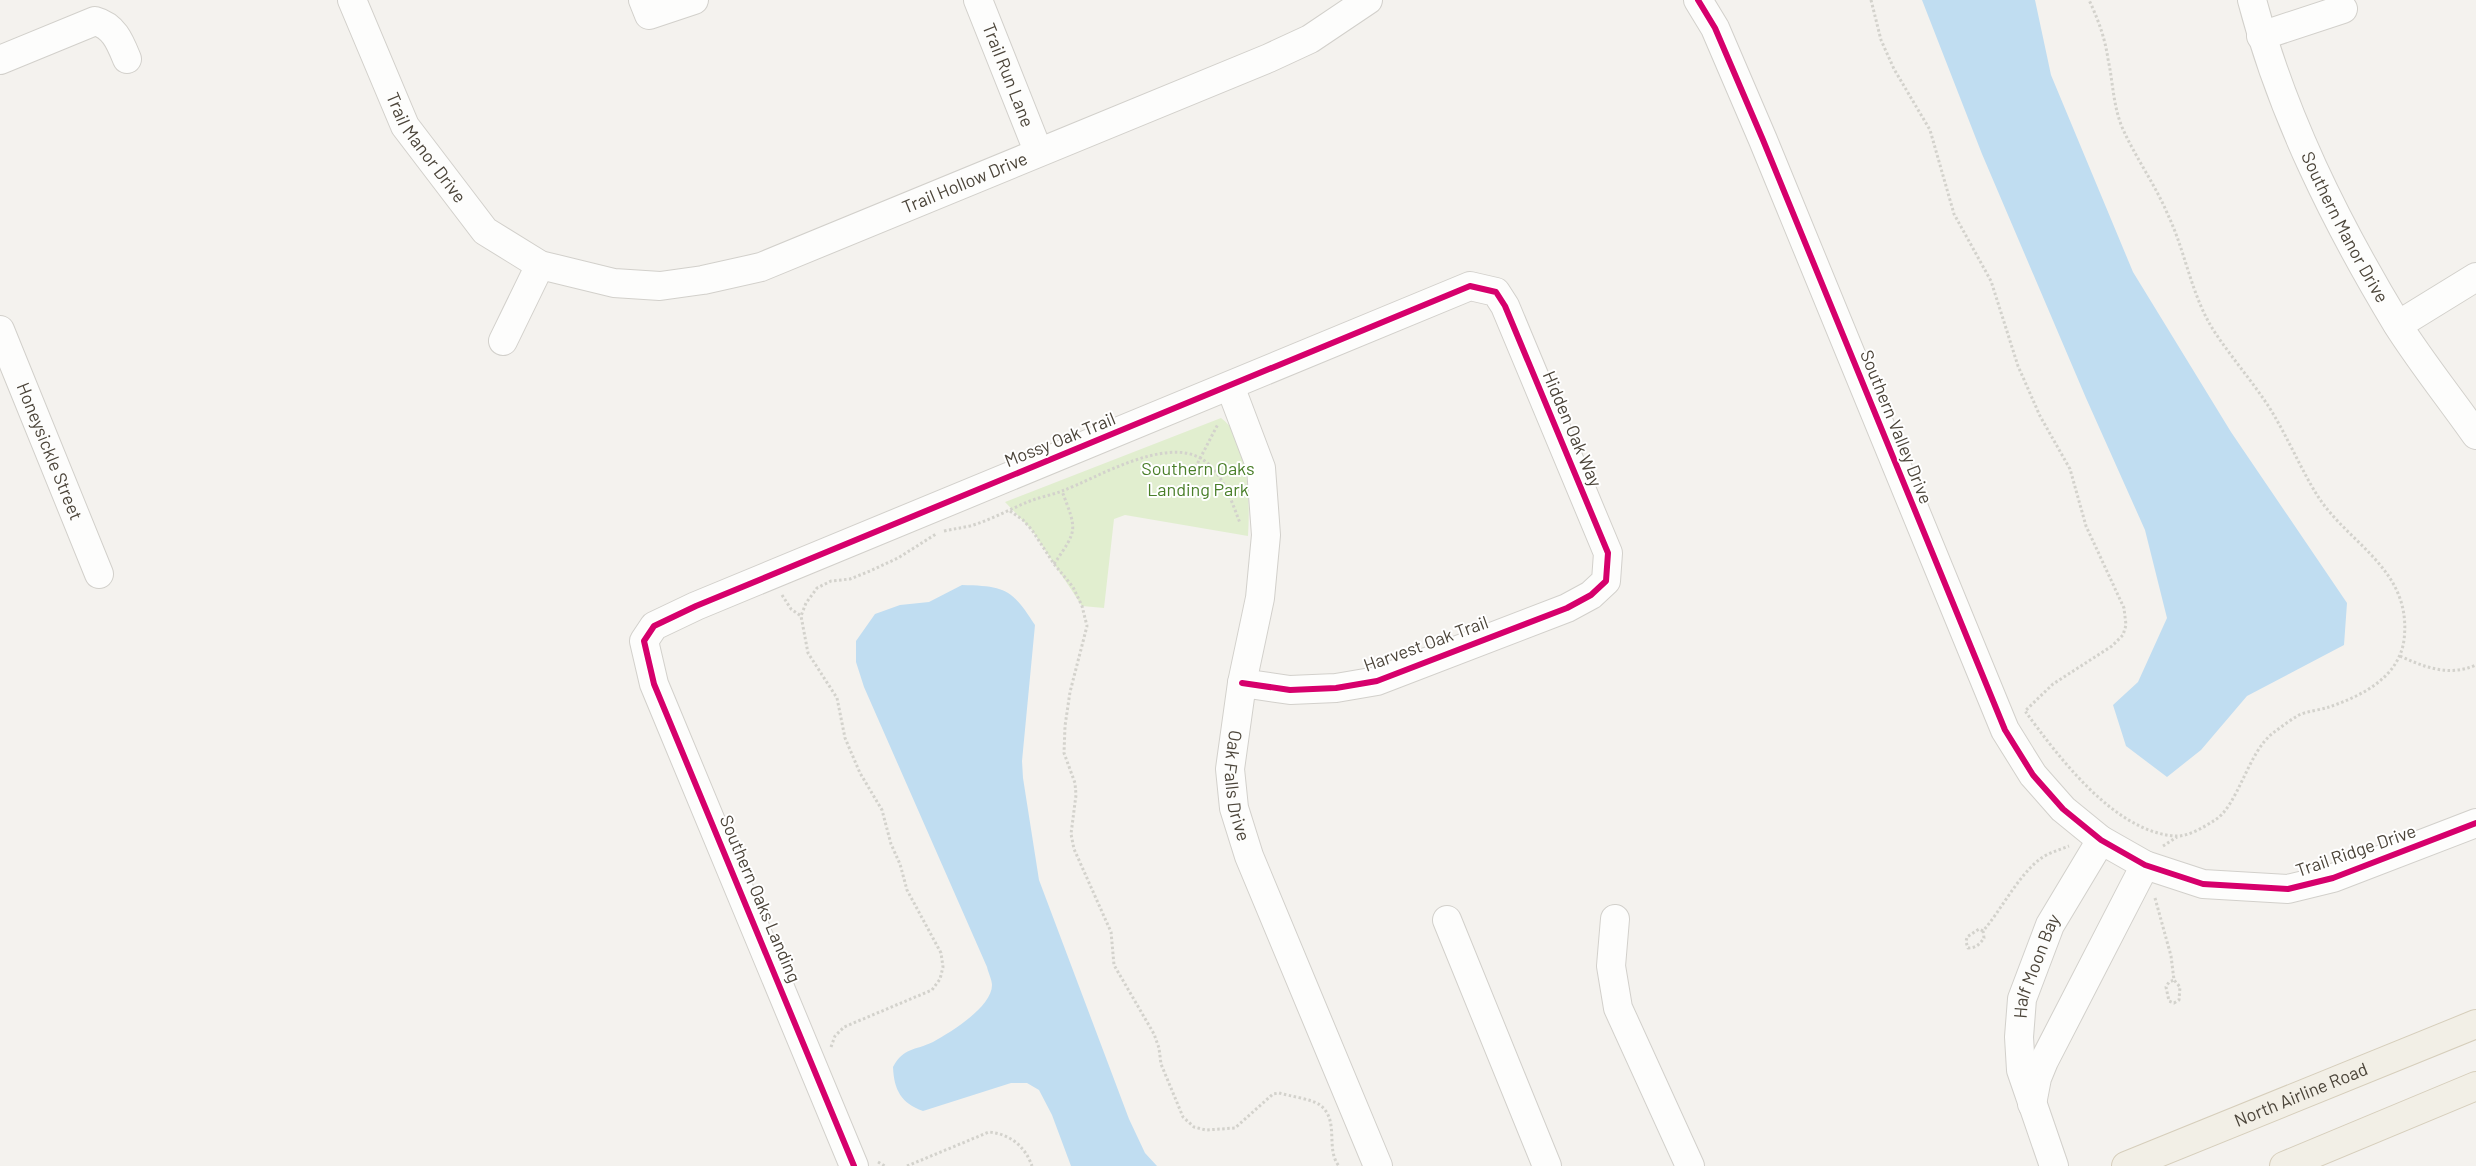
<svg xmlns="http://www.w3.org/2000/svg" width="2476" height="1166" font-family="Barlow,sans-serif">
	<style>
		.green { fill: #e1eecf }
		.water { fill: #c0ddf1 }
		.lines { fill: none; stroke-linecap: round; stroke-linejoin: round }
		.minor-casing { stroke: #d2d0cb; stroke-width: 30 }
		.major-casing { stroke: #d6cebb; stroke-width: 30 }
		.path { stroke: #d3d2cc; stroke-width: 3; stroke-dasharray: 2.5 2.5; stroke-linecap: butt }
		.minor { stroke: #fdfdfc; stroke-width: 28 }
		.major { stroke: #f2efe6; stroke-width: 28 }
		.cycleway-casing { stroke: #fff; stroke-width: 9 }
		.cycleway { stroke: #d6006c; stroke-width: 6 }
		.labels { text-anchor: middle; stroke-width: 4; stroke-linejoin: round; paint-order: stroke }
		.street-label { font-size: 18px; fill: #4b4439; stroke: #fff }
		.park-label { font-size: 18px; fill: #4a7f2a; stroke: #fff }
	</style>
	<rect width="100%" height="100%" fill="#f4f2ee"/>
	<path class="green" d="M1221,418C1250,438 1250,504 1248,536L1125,515L1114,519L1104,608L1082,606L1032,530L1005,502Z"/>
	<g class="water">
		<path d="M1922,0H2035L2051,75L2133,272L2231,432L2347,603L2344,645L2247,696L2201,750L2167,777L2126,746L2113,705L2138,682L2167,618L2145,530L2086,398L1982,154Z"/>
		<path d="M962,585C1005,586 1012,589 1035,625L1022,761L1023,778L1039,880L1129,1119L1145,1153L1157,1166H1071L1052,1115L1039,1090L1027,1083H1011L923,1111C901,1103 894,1090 893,1067C904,1047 914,1051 933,1042C951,1032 992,1007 992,985C992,980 988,972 987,967L864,687L856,662V641L875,614L900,605L929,602Z"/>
	</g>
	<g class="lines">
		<g class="minor-casing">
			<g id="minor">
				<path id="s1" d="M352,0L405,126L485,231L540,265L614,283L660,286L703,280L761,267L1269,58L1310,39L1368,0"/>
				<path d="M643,0L649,15L694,0"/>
				<path id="s2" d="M978,0L1038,151"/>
				<path d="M1698,0L1715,28L1763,140L2005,730L2033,775L2063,809L2101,840L2145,865L2203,884L2288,889L2333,878L2476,823"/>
				<path id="s3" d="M2252,0C2282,115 2336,223 2397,324C2421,362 2450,398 2476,435"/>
				<path d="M2261,36L2343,9"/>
				<path d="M0,60L95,21C114,26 120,42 127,59"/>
				<path d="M2398,325L2476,277"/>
				<path id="s4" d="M0,330L99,574"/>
				<path d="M503,341L540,265"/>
				<path id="s5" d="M1230,386L1261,468L1266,535L1260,598L1242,683L1230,769L1234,808L1249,856L1378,1166"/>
				<path d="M1615,919L1611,966L1618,1008L1690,1166"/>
				<path d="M1447,920L1547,1166"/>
				<path d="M2032,1104L2037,1078L2044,1061L2145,865"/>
				<path d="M854,1166L654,684L644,641L654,626L696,606L1470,286L1496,292L1505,306L1608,553L1606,581L1591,595L1567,608L1377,681L1336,688L1290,690L1242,683"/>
				<path id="s6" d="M2054,1166L2021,1070L2019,1037L2022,999L2050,925L2101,840"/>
			</g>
		</g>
		<g class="major-casing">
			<g id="major">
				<path id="s7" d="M2126,1166L2476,1024"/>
				<path d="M2284,1166L2476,1086"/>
			</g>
		</g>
		<g class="path">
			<path d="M1871,0L1881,40L1894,69L1930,130L1954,214L1991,281L2018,366L2040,416L2070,469L2086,526L2124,608L2126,625L2123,635L2112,646L2053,684L2025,711C2058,756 2114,832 2175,836C2188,837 2204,827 2215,820C2238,806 2248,752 2273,733C2281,727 2290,720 2299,715C2308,711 2320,710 2329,707C2362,696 2399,677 2404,640C2413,567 2344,543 2314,490C2298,463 2286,434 2269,407C2252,381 2231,357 2214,331C2191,295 2186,253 2168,215C2155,184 2135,157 2122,127C2113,105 2113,82 2108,59C2105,38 2098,19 2089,0"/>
			<path d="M1193,472L1218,424"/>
			<path d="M1010,511L1023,520L1032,530L1054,564L1073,587L1082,606L1087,626L1070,692L1065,726L1064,753L1075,783L1076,795L1071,834L1074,849L1111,932L1114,965L1154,1034L1159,1048L1161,1064L1183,1117L1194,1127L1206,1130L1235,1128L1273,1094L1279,1093C1289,1096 1312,1099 1320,1105C1340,1120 1325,1149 1339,1166"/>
			<path d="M944,531C953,529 961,528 970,526C991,520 1010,509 1030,501C1040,497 1052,495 1062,491C1097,478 1165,436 1202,459C1223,473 1231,500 1240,523"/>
			<path d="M1054,564C1078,529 1077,531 1062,491"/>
			<path d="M782,595L791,609L801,616"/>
			<path d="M2400,656C2424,667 2449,677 2476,665"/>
			<path d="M2163,846L2177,837"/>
			<path d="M2155,898L2171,956L2174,980L2180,987L2179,1000L2174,1003L2169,1001L2166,987L2169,982L2174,980"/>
			<path d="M1983,931L1979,929L1967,937L1966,942L1968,948C1976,948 1980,944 1984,938L1983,931C2002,909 2017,877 2040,859C2048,853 2059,850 2069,846"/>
			<path d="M831,1047L835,1036L844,1027L932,990L940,979L943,967L941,953L907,890L900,864L891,844L882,810L860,773L845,738L837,698L808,653L801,616L806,603L817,588L831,581L850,579L870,571L898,558L936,534"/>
			<path d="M878,1162L885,1166"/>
			<path d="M907,1166L989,1132C1010,1134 1025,1146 1032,1166"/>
		</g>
		<use href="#minor" class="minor"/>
		<use href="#major" class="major"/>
		<g class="cycleway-casing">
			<g id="cycleway">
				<path d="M1698,0L1715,28L1763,140L2005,730L2033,775L2063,809L2101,840L2145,865L2203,884L2288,889L2333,878L2476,823"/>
				<path d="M854,1166L654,684L644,641L654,626L696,606L1470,286L1496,292L1505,306L1608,553L1606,581L1591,595L1567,608L1377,681L1336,688L1290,690L1242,683"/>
			</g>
		</g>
		<use href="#cycleway" class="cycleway"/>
	</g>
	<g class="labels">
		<g class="street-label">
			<text dy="6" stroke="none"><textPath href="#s2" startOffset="81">Trail Run Lane</textPath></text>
			<text dy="6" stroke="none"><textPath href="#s1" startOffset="166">Trail Manor Drive</textPath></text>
			<text dy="6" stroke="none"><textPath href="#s1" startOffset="779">Trail Hollow Drive</textPath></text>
			<text dy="6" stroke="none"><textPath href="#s3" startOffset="246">Southern Manor Drive</textPath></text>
			<text transform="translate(1896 427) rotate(68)" y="6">Southern Valley Drive</text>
			<text transform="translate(1572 429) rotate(67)" y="6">Hidden Oak Way</text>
			<text transform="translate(1060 440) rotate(-22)" y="6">Mossy Oak Trail</text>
			<text dy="6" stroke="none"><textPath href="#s4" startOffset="131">Honeysickle Street</textPath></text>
			<text transform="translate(1426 644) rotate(-20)" y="6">Harvest Oak Trail</text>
			<text dy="6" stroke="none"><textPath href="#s5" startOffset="409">Oak Falls Drive</textPath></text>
			<text transform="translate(2356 851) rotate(-19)" y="6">Trail Ridge Drive</text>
			<text transform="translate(760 899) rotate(67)" y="6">Southern Oaks Landing</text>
			<text dy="6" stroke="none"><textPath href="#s6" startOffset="208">Half Moon Bay</textPath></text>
			<text dy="6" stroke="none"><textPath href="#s7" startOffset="189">North Airline Road</textPath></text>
		</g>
		<g class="park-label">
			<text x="1198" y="475">Southern Oaks<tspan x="1198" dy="21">Landing Park</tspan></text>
		</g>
	</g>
</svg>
